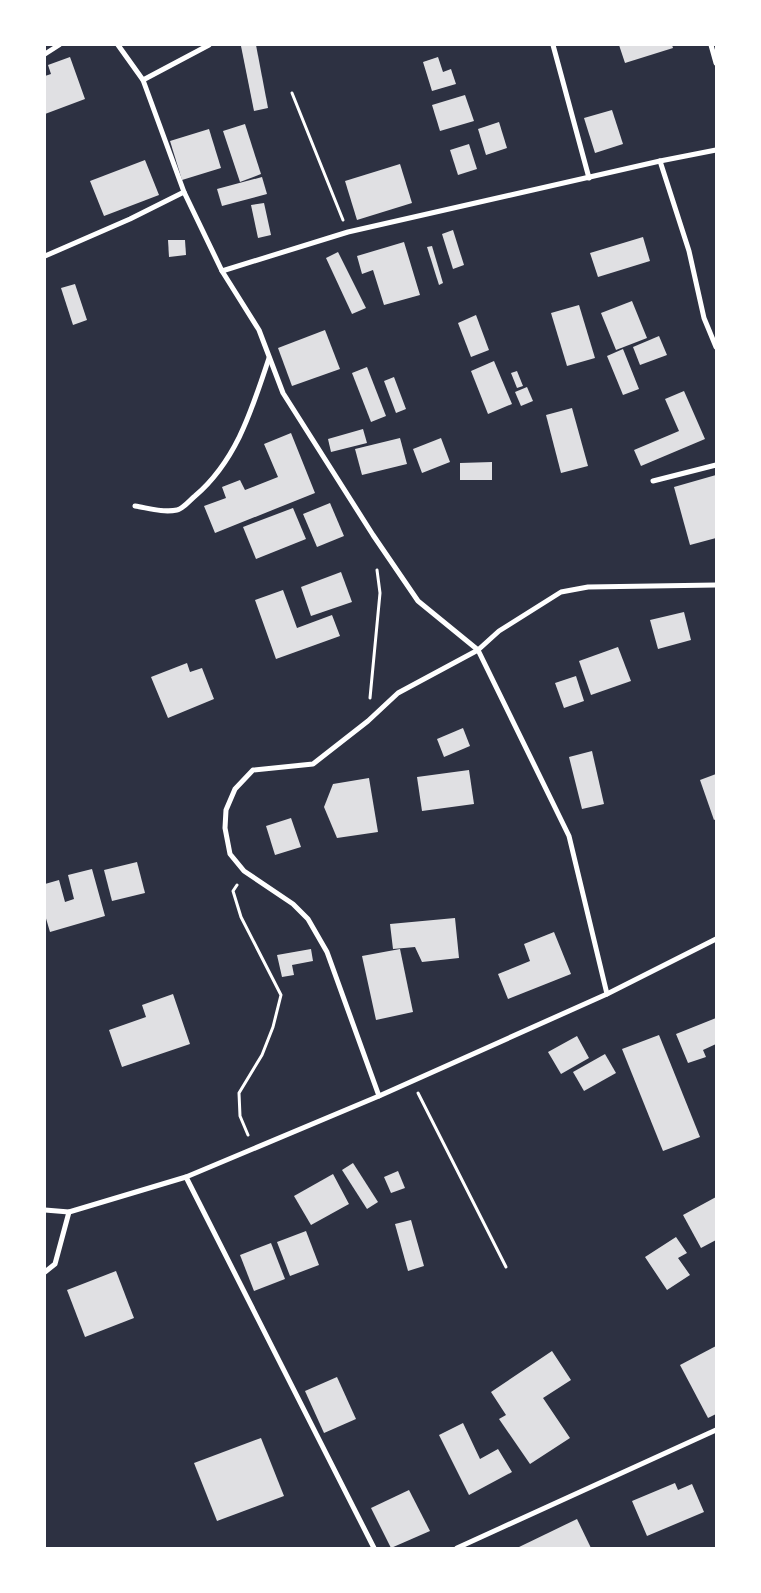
<svg xmlns="http://www.w3.org/2000/svg" width="761" height="1593" font-family="'PT Sans Narrow',sans-serif">
	<style>
		.building { fill: #e0e0e3 }
		.lines { fill: none; stroke-linecap: round; stroke-linejoin: round }
		.path { stroke: #fff; stroke-width: 3 }
		.minor { stroke: #fff; stroke-width: 5 }
	</style>
	<rect width="100%" height="100%" fill="#2d3142"/>
	<g class="building">
		<path d="M256,45L268,108L254,111L241,46Z"/>
		<path d="M619,45H672L673,48L625,63Z"/>
		<path d="M70,57L85,99L45,114V76L51,74L48,65Z"/>
		<path d="M438,57L443,72L451,69L456,84L432,91L423,62Z"/>
		<path d="M465,95L474,121L440,131L432,105Z"/>
		<path d="M612,110L623,144L595,153L584,118Z"/>
		<path d="M499,122L507,148L486,155L478,129Z"/>
		<path d="M245,124L261,174L240,182L223,131Z"/>
		<path d="M209,129L221,168L182,180L170,141Z"/>
		<path d="M469,144L477,169L458,175L450,150Z"/>
		<path d="M145,160L159,195L104,216L90,181Z"/>
		<path d="M400,164L412,203L357,220L345,181Z"/>
		<path d="M262,177L267,194L222,206L217,189Z"/>
		<path d="M264,203L271,235L258,238L251,205Z"/>
		<path d="M453,230L464,265L453,269L442,234Z"/>
		<path d="M643,237L650,261L598,277L590,253Z"/>
		<path d="M168,240H185L186,255L169,257Z"/>
		<path d="M404,242L420,295L384,305L373,270L362,274L357,256Z"/>
		<path d="M432,246L443,283L439,285L427,247Z"/>
		<path d="M338,252L366,308L352,314L326,258Z"/>
		<path d="M75,284L87,320L73,325L61,288Z"/>
		<path d="M632,301L647,338L616,350L601,313Z"/>
		<path d="M579,305L595,358L567,366L551,313Z"/>
		<path d="M476,315L489,350L471,357L458,323Z"/>
		<path d="M325,330L340,369L292,386L278,348Z"/>
		<path d="M659,336L667,355L640,365L633,347Z"/>
		<path d="M623,349L639,389L623,395L607,356Z"/>
		<path d="M494,361L512,404L488,414L471,371Z"/>
		<path d="M367,367L386,416L371,422L352,373Z"/>
		<path d="M517,371L523,386L517,388L511,373Z"/>
		<path d="M394,377L406,409L396,413L384,381Z"/>
		<path d="M527,387L533,401L521,406L515,392Z"/>
		<path d="M684,391L705,439L641,466L634,450L679,431L665,399Z"/>
		<path d="M572,408L588,466L561,473L546,415Z"/>
		<path d="M363,429L367,443L331,452L328,439Z"/>
		<path d="M291,433L315,493L215,533L204,506L226,498L222,487L240,480L245,490L278,477L264,444Z"/>
		<path d="M400,438L407,464L362,475L355,449Z"/>
		<path d="M441,438L450,462L422,473L413,449Z"/>
		<path d="M492,462V480H460V463Z"/>
		<path d="M716,475V538L690,545L674,487Z"/>
		<path d="M330,503L344,536L317,547L303,514Z"/>
		<path d="M293,508L306,539L256,559L243,527Z"/>
		<path d="M341,572L352,602L311,616L301,587Z"/>
		<path d="M283,590L297,628L332,615L340,636L276,659L255,600Z"/>
		<path d="M684,612L691,640L658,649L650,620Z"/>
		<path d="M618,647L631,681L591,695L579,661Z"/>
		<path d="M187,663L190,672L202,668L214,699L168,718L151,677Z"/>
		<path d="M576,676L584,701L564,708L555,683Z"/>
		<path d="M463,728L470,746L444,757L437,739Z"/>
		<path d="M592,751L604,804L582,809L569,757Z"/>
		<path d="M469,770L474,804L422,811L417,777Z"/>
		<path d="M716,774V819L714,820L700,780Z"/>
		<path d="M369,778L378,832L337,838L324,807L333,784Z"/>
		<path d="M291,818L301,847L275,855L266,826Z"/>
		<path d="M137,862L145,893L112,901L104,870Z"/>
		<path d="M92,869L105,916L50,932L45,915V884L59,880L65,902L74,899L68,875Z"/>
		<path d="M455,918L459,958L422,962L415,947L393,949L390,924Z"/>
		<path d="M554,932L571,974L508,999L498,974L530,961L524,944Z"/>
		<path d="M311,949L313,961L292,965L294,975L282,977L277,955Z"/>
		<path d="M400,949L413,1012L376,1020L362,956Z"/>
		<path d="M173,994L190,1044L122,1067L109,1030L146,1017L142,1005Z"/>
		<path d="M716,1018V1044L703,1050L706,1057L688,1063L676,1034Z"/>
		<path d="M659,1035L700,1137L663,1151L622,1049Z"/>
		<path d="M577,1036L589,1058L561,1074L548,1052Z"/>
		<path d="M605,1054L616,1073L584,1091L573,1072Z"/>
		<path d="M353,1163L378,1202L367,1209L342,1170Z"/>
		<path d="M398,1171L405,1188L391,1193L384,1177Z"/>
		<path d="M333,1174L349,1204L311,1225L294,1196Z"/>
		<path d="M716,1197V1240L701,1248L683,1215Z"/>
		<path d="M411,1220L424,1266L408,1271L395,1224Z"/>
		<path d="M306,1231L319,1265L290,1276L277,1242Z"/>
		<path d="M676,1237L687,1253L678,1258L690,1275L667,1290L645,1257Z"/>
		<path d="M271,1243L285,1279L254,1291L240,1255Z"/>
		<path d="M116,1271L134,1318L85,1337L67,1290Z"/>
		<path d="M716,1346V1414L708,1418L680,1365Z"/>
		<path d="M552,1351L571,1380L543,1398L570,1438L530,1464L499,1419L506,1415L491,1392Z"/>
		<path d="M337,1377L356,1419L324,1433L305,1391Z"/>
		<path d="M463,1423L480,1459L498,1449L512,1472L469,1495L439,1435Z"/>
		<path d="M261,1438L284,1496L217,1521L194,1463Z"/>
		<path d="M675,1483L678,1490L692,1484L704,1512L647,1536L632,1501Z"/>
		<path d="M409,1490L430,1531L391,1548L371,1508Z"/>
		<path d="M577,1519L591,1548H517Z"/>
	</g>
	<g class="lines">
		<g class="path">
			<path d="M292,93L343,220"/>
			<path d="M370,698L380,593L377,570"/>
			<path d="M237,885L233,891L241,917L281,995L273,1027L262,1055L239,1093L240,1116L248,1135"/>
			<path d="M418,1093L506,1267"/>
		</g>
		<g class="minor">
			<path d="M118,45L143,80L184,192L222,271L259,330L283,393L373,535L418,601L478,650L569,836L607,994"/>
			<path d="M553,45L589,178"/>
			<path d="M711,45L716,63"/>
			<path d="M45,54L59,45"/>
			<path d="M143,80L209,45"/>
			<path d="M660,161L689,251L704,318L716,347"/>
			<path d="M45,256L130,219L184,192"/>
			<path d="M222,271L348,232L660,161L716,150"/>
			<path d="M653,481L716,465"/>
			<path d="M135,506C148,508 163,513 177,510C183,509 190,500 195,496C237,460 252,409 269,358"/>
			<path d="M379,1096L327,952L308,919L293,904L244,871L230,854L225,828L226,810L235,789L253,770L313,764L368,721L398,693L478,650L499,631L561,592L588,587L716,585"/>
			<path d="M186,1177L374,1548"/>
			<path d="M45,1210L69,1212L186,1177L379,1096L607,994L716,939"/>
			<path d="M45,1272L55,1264L69,1212"/>
			<path d="M457,1548L716,1430"/>
		</g>
	</g>
	<rect width="761" height="1593" fill="none" stroke="#ffffff" stroke-width="92"/>
</svg>
